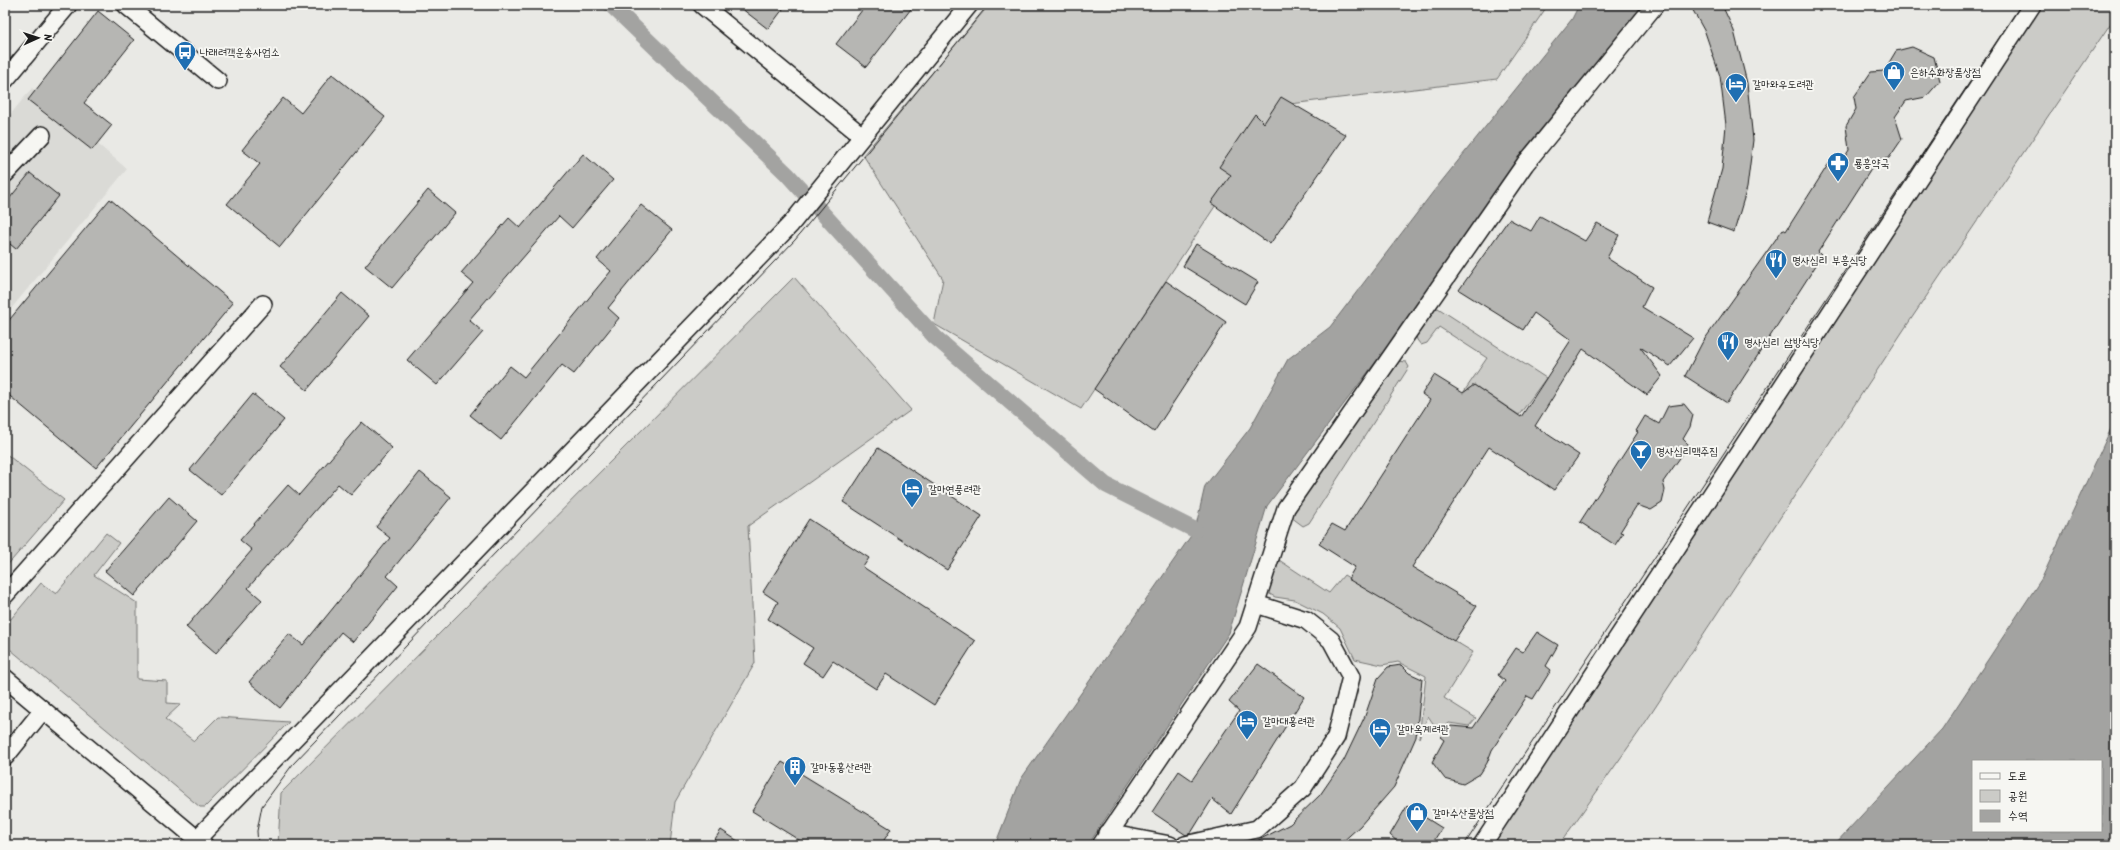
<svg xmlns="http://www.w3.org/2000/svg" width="2120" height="850" font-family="Kalam,'Poor Story',sans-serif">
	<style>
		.built { fill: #dadad6 }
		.green { fill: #cbcbc7; stroke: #747472 }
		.water { fill: #a3a3a1; stroke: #6d6d6c; fill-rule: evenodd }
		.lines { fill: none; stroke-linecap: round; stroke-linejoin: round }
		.stream { stroke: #6d6d6c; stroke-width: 4.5 }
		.canal { stroke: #a3a3a1; stroke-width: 16 }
		.building { fill: #b6b6b3; stroke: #1c1c1c }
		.minor-casing { stroke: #1c1c1c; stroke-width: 20 }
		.minor { stroke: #f6f6f2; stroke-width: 17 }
		.tram { stroke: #1c1c1c; stroke-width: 1 }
		.labels { text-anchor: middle; stroke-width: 4; stroke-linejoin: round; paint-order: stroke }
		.poi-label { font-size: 11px; fill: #1c1c1c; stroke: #f6f6f2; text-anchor: start }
	</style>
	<rect width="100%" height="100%" fill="#e9e9e5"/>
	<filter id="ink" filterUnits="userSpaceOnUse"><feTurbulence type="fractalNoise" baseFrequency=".025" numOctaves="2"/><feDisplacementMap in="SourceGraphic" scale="8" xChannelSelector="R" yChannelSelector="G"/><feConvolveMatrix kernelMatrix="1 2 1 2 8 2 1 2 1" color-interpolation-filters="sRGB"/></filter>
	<g filter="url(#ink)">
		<path class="built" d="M32,88L127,169L5,316V121Z"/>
		<g class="green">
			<path d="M989,5H1548L1497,79L1282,105L1081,409L934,324L943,279L863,155Z"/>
			<path d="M2032,5H2115V17L1905,328L1639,732L1559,845H1482Z"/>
			<path d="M794,277L911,410L748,526L755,663L675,802L670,845H278L281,793Z"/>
			<path d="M1438,308L1546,378L1519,415L1474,385L1463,393L1487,358L1439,327L1427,343L1421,345L1417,340L1416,335L1433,310Z"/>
			<path d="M1397,361L1406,362L1409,367L1309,523L1303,526L1291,517L1307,488Z"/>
			<path d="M5,453L64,500L5,568Z"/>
			<path d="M106,533L119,543L94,575L137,603V679L167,681V703L181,704L165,719L194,741L218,717L289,722L205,807H200L5,645V626L41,583L56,594Z"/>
			<path d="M1279,560L1329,593L1344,575L1473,652L1444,698L1476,718L1469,726L1449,723L1439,732L1428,716L1419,738L1426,676L1398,662L1382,665L1355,659L1340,628L1323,614L1295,600L1275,597L1268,593Z"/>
		</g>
		<g class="water">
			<path d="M1579,5H1645L1267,506L1229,633L1088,845H995L1021,779L1195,530L1205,486L1250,428L1288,359L1330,327L1433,192L1572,19Z"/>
			<path d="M2115,420V845H1834L1942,729L2042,578ZM1973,761H2101V831H1973Z"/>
		</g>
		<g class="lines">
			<path class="stream" d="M5,10L9,5"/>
			<path class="canal" d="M611,5L787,174L935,337L1106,485L1195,530"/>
		</g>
		<g class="building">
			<path d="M737,5H786L768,29Z"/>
			<path d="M866,5H914L866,67L836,44Z"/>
			<path d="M1690,5H1722L1734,31L1747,83L1753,140L1747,188L1734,232L1707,222L1722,169L1726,125L1720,76L1705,32Z"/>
			<path d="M98,11L134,40L84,103L112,125L92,150L28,100Z"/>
			<path d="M1912,47L1934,57L1940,81L1926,97L1906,101L1895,117L1902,139L1889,158L1877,160L1818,252L1822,256L1727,403L1685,376L1702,343L1783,229L1786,231L1831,160L1839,166L1849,150L1846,126L1856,109L1854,97L1871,72L1884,71L1896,51Z"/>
			<path d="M332,74L385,117L280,247L227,204L260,164L242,150L283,98L301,113Z"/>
			<path d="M1281,97L1346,135L1270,244L1211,203L1231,175L1219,167L1255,114L1264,123Z"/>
			<path d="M583,154L613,180L572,228L559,216L469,320L483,332L437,385L407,360L473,283L461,273L509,218L520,228Z"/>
			<path d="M30,173L59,196L16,249L5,240V204Z"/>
			<path d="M428,190L455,213L392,288L365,266Z"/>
			<path d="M110,199L233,303L96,468L5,392V325Z"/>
			<path d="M641,205L672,230L608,308L619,318L574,374L562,365L501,440L470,415L510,366L524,377L611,271L597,259Z"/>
			<path d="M1540,216L1585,241L1597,223L1619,235L1607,258L1652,287L1642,307L1693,338L1670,366L1640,347L1662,376L1647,395L1583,349L1535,426L1579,455L1554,490L1489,447L1412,567L1477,606L1454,641L1348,579L1355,567L1319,544L1332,524L1345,531L1430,400L1422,394L1434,375L1463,393L1474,385L1521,417L1571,340L1534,313L1523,330L1459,290L1509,219L1531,231Z"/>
			<path d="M1196,244L1258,282L1245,304L1183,266Z"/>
			<path d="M1166,281L1226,322L1154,432L1094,389Z"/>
			<path d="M342,293L369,316L307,390L280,367Z"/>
			<path d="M253,394L284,420L221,495L190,470Z"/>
			<path d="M1684,404L1693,415L1690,427L1683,439L1689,445L1663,482L1665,490L1662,503L1651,510L1637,505L1620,532L1623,533L1615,545L1580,522L1638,432L1636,431L1645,416L1659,424L1668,406Z"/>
			<path d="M362,422L392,448L351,495L338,484L248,588L262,600L216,653L186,627L252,550L240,540L288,485L299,495Z"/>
			<path d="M878,448L982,516L947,570L843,502Z"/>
			<path d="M420,472L451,497L387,576L398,586L353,642L341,632L280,708L249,682L289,634L303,645L390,538L376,527Z"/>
			<path d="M169,497L197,521L134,596L105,571Z"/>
			<path d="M809,519L869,558L863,567L975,641L934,705L886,674L876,689L833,661L823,676L803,663L813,648L768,619L778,602L763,592Z"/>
			<path d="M1537,632L1558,645L1546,666L1551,670L1533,699L1527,696L1492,750L1487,763L1480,774L1463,784L1445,779L1432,762L1444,740L1440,737L1451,726L1473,728L1505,681L1498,675L1516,648L1523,652Z"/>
			<path d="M1258,664L1304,697L1231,814L1212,799L1191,833L1186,835L1152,812L1179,771L1192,780L1239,711L1229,702Z"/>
			<path d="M1401,665L1409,673L1422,679L1416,737L1394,787L1360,826L1339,845H1249L1290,824L1320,795L1344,760L1365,716L1378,678L1388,667Z"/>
			<path d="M782,762L891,829L881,845H807L752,811Z"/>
			<path d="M1407,806L1442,828L1431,845H1401L1390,835Z"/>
			<path d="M721,830L744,845H711Z"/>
		</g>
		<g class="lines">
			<g class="minor-casing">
				<g id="minor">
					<path d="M126,5L218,81"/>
					<path d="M702,5L862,136"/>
					<path d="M5,80L68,5"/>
					<path d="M5,174L42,135"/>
					<path d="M5,595L263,304"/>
					<path d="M5,678L204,845"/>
					<path d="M5,757L43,710"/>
					<path d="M1107,833L1170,845"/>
					<path d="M197,839L791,224L969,5"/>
					<path d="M1101,845L1248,627L1286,508L1525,164L1655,5"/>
					<path d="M1185,845L1257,829L1303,788L1336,737L1351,677L1331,640L1306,620L1256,604"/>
					<path d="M1482,845L2032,5"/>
				</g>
			</g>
			<use href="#minor" class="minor"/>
			<g class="tram">
				<path d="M258,845L257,831L262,806L293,764L795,240L988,5"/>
				<path d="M1464,845L2021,5"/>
			</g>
		</g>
	</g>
	<defs>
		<g id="bus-pin" transform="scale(1.15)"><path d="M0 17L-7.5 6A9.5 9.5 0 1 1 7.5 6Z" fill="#1f6fb2" stroke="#f6f6f2"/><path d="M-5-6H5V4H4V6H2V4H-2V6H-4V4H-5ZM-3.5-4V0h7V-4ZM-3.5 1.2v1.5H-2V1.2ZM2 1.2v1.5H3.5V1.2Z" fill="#fff"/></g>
		<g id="shop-pin" transform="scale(1.15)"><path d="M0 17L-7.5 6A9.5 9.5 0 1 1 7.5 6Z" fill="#1f6fb2" stroke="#f6f6f2"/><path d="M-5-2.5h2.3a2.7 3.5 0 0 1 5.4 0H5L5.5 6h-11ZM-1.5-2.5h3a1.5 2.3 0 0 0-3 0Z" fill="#fff"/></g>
		<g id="hotel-pin" transform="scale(1.15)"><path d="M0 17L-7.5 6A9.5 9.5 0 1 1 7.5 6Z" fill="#1f6fb2" stroke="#f6f6f2"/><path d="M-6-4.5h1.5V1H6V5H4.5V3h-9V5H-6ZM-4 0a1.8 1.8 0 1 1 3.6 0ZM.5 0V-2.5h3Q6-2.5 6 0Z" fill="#fff"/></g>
		<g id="pharmacy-pin" transform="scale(1.15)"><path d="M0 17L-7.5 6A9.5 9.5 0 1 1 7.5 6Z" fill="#1f6fb2" stroke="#f6f6f2"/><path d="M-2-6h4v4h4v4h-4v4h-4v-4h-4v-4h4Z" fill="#fff"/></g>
		<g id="restaurant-pin" transform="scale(1.15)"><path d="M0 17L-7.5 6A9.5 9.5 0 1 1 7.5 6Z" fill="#1f6fb2" stroke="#f6f6f2"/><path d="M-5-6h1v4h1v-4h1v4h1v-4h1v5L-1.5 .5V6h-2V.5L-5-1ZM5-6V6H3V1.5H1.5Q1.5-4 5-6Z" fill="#fff"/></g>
		<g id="bar-pin" transform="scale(1.15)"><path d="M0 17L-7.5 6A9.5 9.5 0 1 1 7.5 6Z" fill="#1f6fb2" stroke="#f6f6f2"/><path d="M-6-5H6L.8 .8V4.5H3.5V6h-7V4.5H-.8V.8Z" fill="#fff"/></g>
		<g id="building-pin" transform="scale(1.15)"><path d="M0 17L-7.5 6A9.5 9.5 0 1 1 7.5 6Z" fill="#1f6fb2" stroke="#f6f6f2"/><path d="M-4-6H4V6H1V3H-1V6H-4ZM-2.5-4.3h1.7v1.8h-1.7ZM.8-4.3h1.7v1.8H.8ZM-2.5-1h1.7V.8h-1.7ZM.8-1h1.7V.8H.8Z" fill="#fff"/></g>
	</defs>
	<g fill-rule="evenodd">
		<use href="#bus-pin" x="185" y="52"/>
		<use href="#shop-pin" x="1894" y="72"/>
		<use href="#hotel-pin" x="1736" y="84"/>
		<use href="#pharmacy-pin" x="1838" y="163"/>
		<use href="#restaurant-pin" x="1776" y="260"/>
		<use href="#restaurant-pin" x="1728" y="342"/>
		<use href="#bar-pin" x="1641" y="451"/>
		<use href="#hotel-pin" x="912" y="489"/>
		<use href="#hotel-pin" x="1247" y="721"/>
		<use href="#hotel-pin" x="1380" y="729"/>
		<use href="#building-pin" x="795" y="767"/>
		<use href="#shop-pin" x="1417" y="813"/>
	</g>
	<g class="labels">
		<g class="poi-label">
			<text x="200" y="56">나래려객운송사업소</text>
			<text x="1910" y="76">은하수화장품상점</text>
			<text x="1752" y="88">갈마와우도려관</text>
			<text x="1854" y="167">룡흥약국</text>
			<text x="1792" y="264">명사십리 부흥식당</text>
			<text x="1744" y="346">명사십리 삼방식당</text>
			<text x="1656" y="455">명사십리맥주집</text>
			<text x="928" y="493">갈마연풍려관</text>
			<text x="1262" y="725">갈마대홍려관</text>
			<text x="1396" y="733">갈마옥계려관</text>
			<text x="810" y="771">갈마동홍산려관</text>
			<text x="1432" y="817">갈마수산물상점</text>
		</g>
	</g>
	<rect width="2120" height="850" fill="none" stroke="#f6f6f2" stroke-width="20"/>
	<rect x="10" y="10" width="2100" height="830" fill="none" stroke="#1c1c1c" stroke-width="1.5" filter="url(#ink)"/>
	<rect x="1972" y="760" width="130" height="72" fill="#f6f6f2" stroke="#9f9f9c"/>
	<rect x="1980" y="773" width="20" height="6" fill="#f6f6f2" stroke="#9f9f9c"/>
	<text x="2008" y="780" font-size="12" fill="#1c1c1c">도로</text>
	<rect x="1980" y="790" width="20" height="12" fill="#cbcbc7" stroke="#9f9f9c"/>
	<text x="2008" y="800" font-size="12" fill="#1c1c1c">공원</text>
	<rect x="1980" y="810" width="20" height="12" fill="#a3a3a1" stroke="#9f9f9c"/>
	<text x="2008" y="820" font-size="12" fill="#1c1c1c">수역</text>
	<g transform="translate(38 38) rotate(87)" stroke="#f6f6f2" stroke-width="3" paint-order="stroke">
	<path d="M0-3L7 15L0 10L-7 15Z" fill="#1c1c1c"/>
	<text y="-6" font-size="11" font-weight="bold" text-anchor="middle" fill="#1c1c1c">N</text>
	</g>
</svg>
